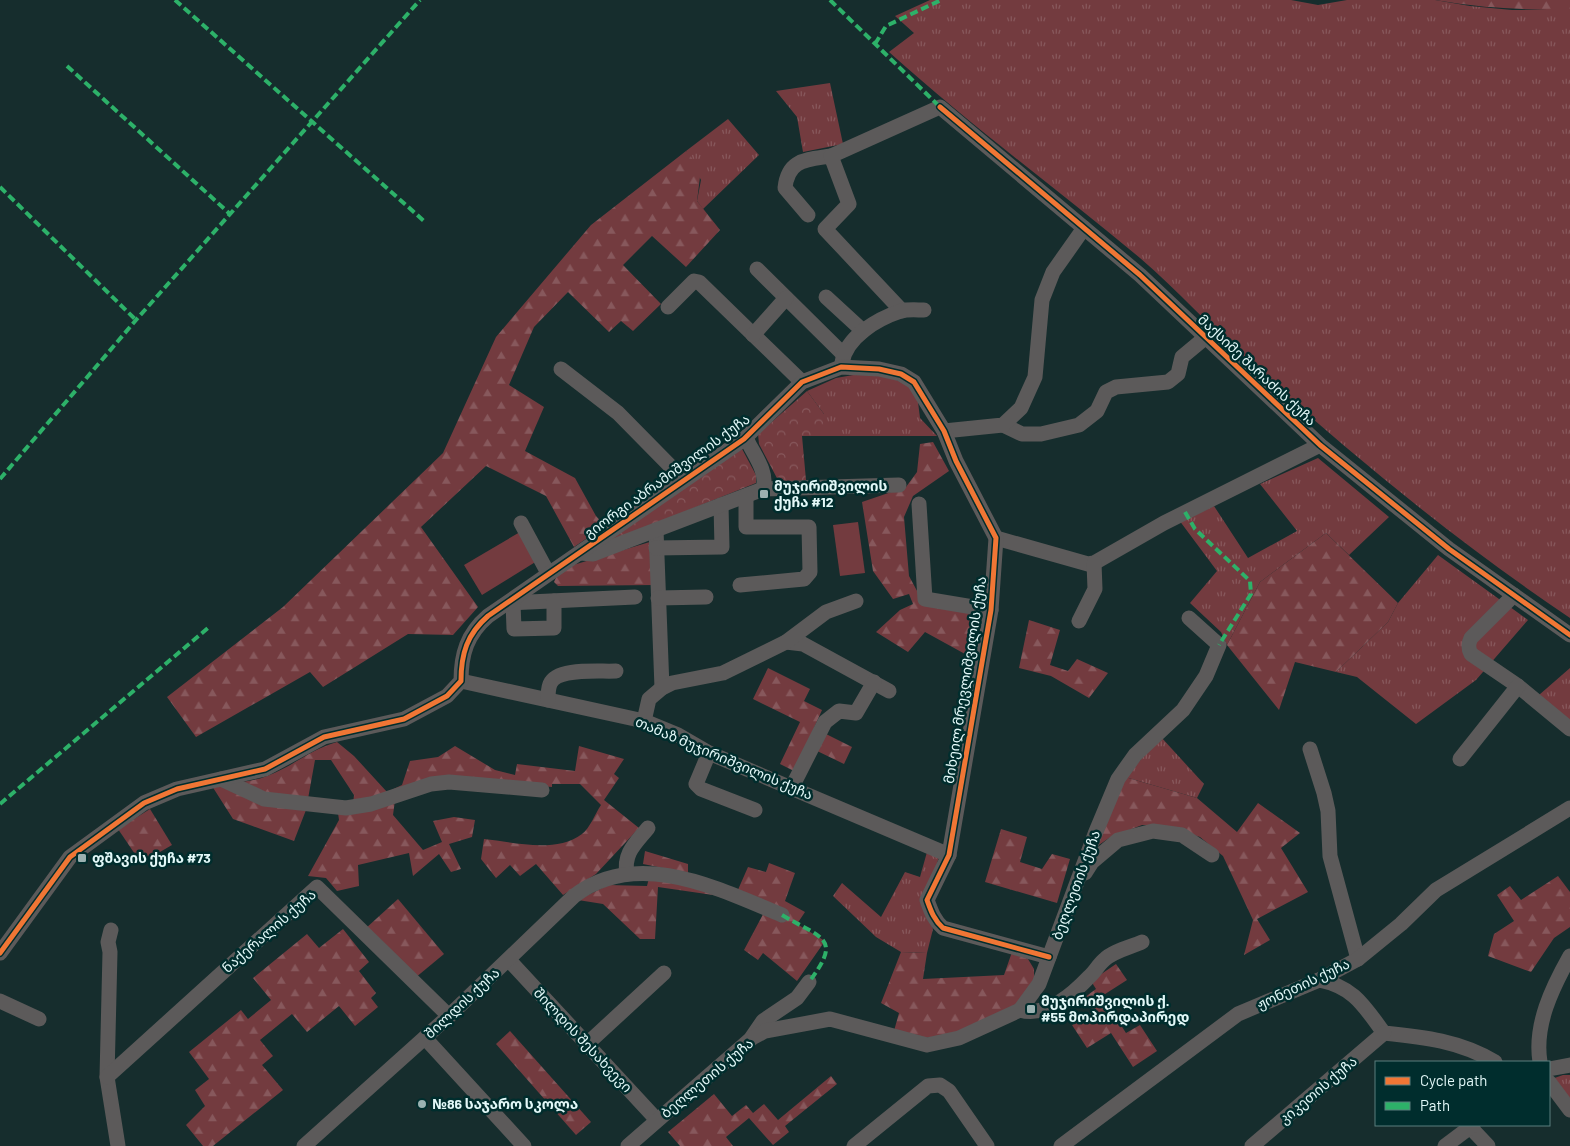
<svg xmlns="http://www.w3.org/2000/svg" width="1570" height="1146" font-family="Barlow,'Noto Sans Georgian',sans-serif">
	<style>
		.grass { fill: url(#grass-tufts) }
		.forest { fill: url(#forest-firs) }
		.park { fill: url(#park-crowns) }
		.pitch { fill: #733b3f }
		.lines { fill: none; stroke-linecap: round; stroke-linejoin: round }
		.minor { stroke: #5c5a5a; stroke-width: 15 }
		.quiet { stroke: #2db169; stroke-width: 4; stroke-dasharray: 8 4; stroke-linecap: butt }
		.cycleway-casing { stroke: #002d2d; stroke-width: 8 }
		.cycleway { stroke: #f07635; stroke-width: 5 }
		.poi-dot { fill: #9bb1b1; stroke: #002d2d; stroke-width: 2 }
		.labels { text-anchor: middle; stroke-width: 5; stroke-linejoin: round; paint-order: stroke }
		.street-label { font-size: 14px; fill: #e2f8f8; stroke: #002d2d }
		.poi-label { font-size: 14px; font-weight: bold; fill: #e2f8f8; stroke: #002d2d; text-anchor: start }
	</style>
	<defs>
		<pattern id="grass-tufts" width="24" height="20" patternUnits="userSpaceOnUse" patternTransform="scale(1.25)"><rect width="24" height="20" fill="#733b3f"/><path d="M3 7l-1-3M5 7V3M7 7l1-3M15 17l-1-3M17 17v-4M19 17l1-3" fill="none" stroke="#87585c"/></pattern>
		<pattern id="forest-firs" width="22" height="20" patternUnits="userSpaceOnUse" patternTransform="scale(1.25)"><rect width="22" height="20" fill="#733b3f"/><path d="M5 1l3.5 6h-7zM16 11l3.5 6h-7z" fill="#87585c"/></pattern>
		<pattern id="park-crowns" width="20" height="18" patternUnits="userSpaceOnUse" patternTransform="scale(1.25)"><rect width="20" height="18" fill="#733b3f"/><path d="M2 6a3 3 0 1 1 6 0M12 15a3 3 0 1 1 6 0" fill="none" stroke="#87585c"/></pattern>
	</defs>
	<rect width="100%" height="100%" fill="#162d2d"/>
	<g class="grass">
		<path d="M930,0H1291L1318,5L1347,0H1435L1470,6L1512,10H1570V618C1457,542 1350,454 1250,363C1213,329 1178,291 1140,258C1057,189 970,125 889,52L914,33L895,16Z"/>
		<path d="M830,83L843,144L803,152L797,117L776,91Z"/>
		<path d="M728,119L759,155L703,209L697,201L701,180L686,151Z"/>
		<path d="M859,374L884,375L909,385L918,402L920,418L937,436H824V414L807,391L836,378Z"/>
		<path d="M1318,458L1389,517L1349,555L1326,533L1260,582L1227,645L1221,632L1190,603L1217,571L1179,520L1214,506L1248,558L1297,531L1260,484Z"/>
		<path d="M1438,555L1528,620L1476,680L1416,724L1357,677L1336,672L1388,622L1398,603Z"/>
		<path d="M1570,668V722L1539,695Z"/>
		<path d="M1161,737L1204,784L1197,798L1125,777Z"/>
		<path d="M927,852L939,857L923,907L933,929L927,953L901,952L876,937L833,896L842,883L881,917L905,872L920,877Z"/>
		<path d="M1563,1075H1570V1112L1549,1080Z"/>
	</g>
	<g class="forest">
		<path d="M1435,0H1570V10C1524,10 1480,8 1435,0Z"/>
		<path d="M686,151L701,169L697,201L720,230L686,267L652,236L623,265L661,304L633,331L621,321L609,332L568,292L534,327L509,385L544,407L525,451L575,478L596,516L605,526L574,547L546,496L486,466L421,527L478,607L453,635L408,634L323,687L310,672L196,737L167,697L283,607L443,453L496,337L591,225Z"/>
		<path d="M933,442L949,471L913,496L904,517L909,576L923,602L978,613L974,640L965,654L925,632L908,652L876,632L900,610L913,604L909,594L893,599L873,571L862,502L906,487L917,472L920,444Z"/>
		<path d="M1326,533L1398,603L1388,622L1336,672L1295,662L1279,710L1227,645L1260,582Z"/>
		<path d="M653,541L654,585L558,586L554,582L560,569Z"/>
		<path d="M1029,620L1060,630L1050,665L1068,671L1077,659L1108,673L1089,698L1051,676L1019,668Z"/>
		<path d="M768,668L810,689L804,701L822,710L814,728L852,747L844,764L813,749L800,774L780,764L800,722L753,699Z"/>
		<path d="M337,742L354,756L387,792L402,785L410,761L438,757L455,746L495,770L515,775L517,764L575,771L579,746L624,759L614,774L619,778L604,800L639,828L596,874L563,895L536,864L520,876L510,865L496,878L481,859L484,839C514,842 555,854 582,834C590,828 595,814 601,805L580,784H552V787L445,778L396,793L393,815L423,850L442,842L433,821L454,817L475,820L472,837L449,844L461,869L451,872L439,854L413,876L409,853L358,865L359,886L337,891L326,878L308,876L339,820L338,813H352L354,795L331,760H315L306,810L294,841L233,819L212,786C228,783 253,782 267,776C292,767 311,749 337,742Z"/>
		<path d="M1125,777L1197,798L1237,832L1258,803L1300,833L1281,848L1308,892L1257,919L1270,940L1244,955L1253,920L1223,856L1200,837L1163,825H1142L1109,838L1093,849Z"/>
		<path d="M150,809L172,845L141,863L118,829Z"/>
		<path d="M1001,829L1027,837L1020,862L1042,869L1052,854L1070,859L1057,903L985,882Z"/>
		<path d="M645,851L688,864V873L643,864Z"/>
		<path d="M769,863L795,873L785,901L805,912L797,924L825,941L797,981L763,953L758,960L744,950L768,905L737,892L748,867L766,872Z"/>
		<path d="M1558,876L1570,892V927L1554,938L1531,972L1488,956L1494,934L1514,921L1497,895L1510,886L1521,900Z"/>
		<path d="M649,878L686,884L720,896L658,887L655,939H640L603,904L578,900L608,885L647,886Z"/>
		<path d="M398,899L444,954L415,978L365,929Z"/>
		<path d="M343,929L369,962L359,971L376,993L371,998L378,1007L355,1026L339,1006L307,1032L292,1014L260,1040L273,1056L262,1065L283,1090L213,1146H203L186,1125L205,1106L195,1090L209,1079L189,1052L241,1010L248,1019L271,1000L253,978L307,934L319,948Z"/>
		<path d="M901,952L927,953L923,979L1004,975L1012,952L1028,959L1034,969V981L1017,1006L964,1033L924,1038L894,1031L899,1013L881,1003Z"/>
		<path d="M1116,964L1127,980L1102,996L1126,1033L1140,1025L1157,1051L1133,1067L1111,1033L1087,1048L1072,1025L1093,1011L1085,997L1096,989L1091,981Z"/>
		<path d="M510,1031L591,1122L576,1135L496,1044Z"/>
		<path d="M831,1076L837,1084L785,1126L789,1132L773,1145L749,1118L726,1137L733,1146H680L668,1132L714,1094L732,1116L746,1105L753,1113L764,1104L778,1120Z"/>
	</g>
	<g class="park">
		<path d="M807,391L824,414V436H802L806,480L779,482L759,444L758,434Z"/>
		<path d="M741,447L756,475V483L597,547Z"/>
	</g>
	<g class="pitch">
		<path d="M858,522L865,573L840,576L833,525Z"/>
		<path d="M520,532L537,561L482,595L464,565Z"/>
	</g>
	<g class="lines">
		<g class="minor">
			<path d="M808,215L785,188C788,159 806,160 831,156"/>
			<path d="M757,269L843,354"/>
			<path d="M826,297L863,331"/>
			<path d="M668,307L694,281L699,282L802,382"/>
			<path d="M902,311L825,229L849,204L831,156L940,107L1140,275L1320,445L1449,549L1570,635"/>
			<path d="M753,335L786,298"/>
			<path d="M842,363C846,337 877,319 901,311C908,309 917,310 924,310"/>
			<path d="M561,369L618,413L683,479"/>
			<path d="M1003,425L1022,434H1041L1079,425L1097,411L1106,392L1116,387L1168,382L1178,374L1182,357L1206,337"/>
			<path d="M944,431L1003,425L1021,408L1035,377L1042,300L1053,272L1084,228"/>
			<path d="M763,489L899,485"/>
			<path d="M919,504L925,599L991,610"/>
			<path d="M521,523L548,573"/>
			<path d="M656,530L662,688"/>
			<path d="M996,538L1088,564L1094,563L1164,523L1320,445"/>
			<path d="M656,548L722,547L721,505"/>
			<path d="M580,553L593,554L763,489C768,473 755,456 748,442L744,439"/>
			<path d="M740,585L804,579L810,572L809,527H746V496"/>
			<path d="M1514,595L1471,638C1468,644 1468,648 1471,654L1518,686L1570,729"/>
			<path d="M658,598L706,597"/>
			<path d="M508,603L635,597"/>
			<path d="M513,603L514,629L554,628V601"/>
			<path d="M1079,621L1095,589L1094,563"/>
			<path d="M786,642L803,644L889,691"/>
			<path d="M461,681L644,721L678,735L709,753L949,855"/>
			<path d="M548,700C548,695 548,689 550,684C557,667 600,672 616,671"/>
			<path d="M644,721L649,699L662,688L672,683L723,673L786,642L826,612L856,601"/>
			<path d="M1310,749L1324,793L1328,811L1330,856L1358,959"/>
			<path d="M709,753L696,784L701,789L755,810"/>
			<path d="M1460,759L1518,686"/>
			<path d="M221,779L264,799L346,808L371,804L431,784L449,782L542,790"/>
			<path d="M792,787L825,722L839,711L856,713L874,682"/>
			<path d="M1085,873L1092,862L1118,840L1153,831L1182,835L1212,855"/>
			<path d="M627,874C623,853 636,843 648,828"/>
			<path d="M111,930L108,942L110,952L107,1077L118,1146"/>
			<path d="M0,953L70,857L144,803L177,789L265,769L324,737L404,719L447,696L461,681C461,654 467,634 488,616L744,439L802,382L841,367L879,369L901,374L914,382L944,431L956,461L996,538L991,610L949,855L927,900C931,911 934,920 943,928L1049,957"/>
			<path d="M509,960L657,1120"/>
			<path d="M1319,980C1354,987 1364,1006 1384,1033C1424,1037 1460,1041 1495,1062"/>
			<path d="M0,1001L39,1019"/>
			<path d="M1020,1010C1046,1018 1072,995 1089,977C1095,972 1098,965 1104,960C1113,951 1131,947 1142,942"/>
			<path d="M752,1037L763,1021L797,998L809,982"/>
			<path d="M425,1038L524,1146"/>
			<path d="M587,1044L664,973"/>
			<path d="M1540,1062C1534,1025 1552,988 1570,956"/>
			<path d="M1549,1069L1570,1065"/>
			<path d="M107,1077L317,887L449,1016"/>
			<path d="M1549,1082L1570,1110"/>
			<path d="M1470,1127L1488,1146"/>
			<path d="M304,1146L449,1016L574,896C637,847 719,889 782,915"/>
			<path d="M628,1146L752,1038L765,1031L830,1019L927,1045L959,1038L1020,1010L1039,984L1095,834L1118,779L1135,755L1183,710L1206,676L1219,645L1189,618"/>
			<path d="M854,1146L928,1086L940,1085L949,1091L987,1146"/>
			<path d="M1061,1146L1238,1014L1319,980L1358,959L1401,924L1436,890L1570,808"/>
			<path d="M1252,1146L1384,1033"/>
			<path d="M1445,1146L1473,1125"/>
		</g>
		<g class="quiet">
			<path d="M175,0L424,221"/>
			<path d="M830,0L940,107"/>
			<path d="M875,44L886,26L941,0"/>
			<path d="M67,66L230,214"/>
			<path d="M0,187L136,320"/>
			<path d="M0,479L136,320L420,0"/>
			<path d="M1185,512L1195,529L1250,581L1251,594L1219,645"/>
			<path d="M0,804L208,628"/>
			<path d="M782,915C822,939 843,937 809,982"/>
		</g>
		<g class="cycleway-casing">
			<g id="cycleway">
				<path d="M940,107L1140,275L1320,445L1449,549L1570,635"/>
				<path d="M0,953L70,857L144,803L177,789L265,769L324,737L404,719L447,696L461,681C461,654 467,634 488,616L744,439L802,382L841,367L879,369L901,374L914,382L944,431L956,461L996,538L991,610L949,855L927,900C931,911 934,920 943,928L1049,957"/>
			</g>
		</g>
		<use href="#cycleway" class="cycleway"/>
	</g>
	<g class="poi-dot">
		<rect x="759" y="489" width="10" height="10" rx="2.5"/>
		<rect x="77" y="853" width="10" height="10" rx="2.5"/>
		<rect x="1026" y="1004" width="10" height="10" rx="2.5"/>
		<circle cx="422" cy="1104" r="5"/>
	</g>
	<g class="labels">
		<g class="street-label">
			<text transform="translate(1257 370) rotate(43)" y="5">მაქსიმე შარაძის ქუჩა</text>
			<text transform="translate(667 476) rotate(-36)" y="5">გიორგი აბრამიშვილის ქუჩა</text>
			<text transform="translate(965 680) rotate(-81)" y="5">მიხეილ მრევლიშვილის ქუჩა</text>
			<text transform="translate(724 758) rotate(23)" y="5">თამაზ მუჯირიშვილის ქუჩა</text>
			<text transform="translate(1076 885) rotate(-70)" y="5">ბეღლეთის ქუჩა</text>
			<text transform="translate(269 931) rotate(-41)" y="5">ნაქერალის ქუჩა</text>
			<text transform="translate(1303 984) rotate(-25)" y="5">ჟონეთის ქუჩა</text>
			<text transform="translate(462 1003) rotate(-43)" y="5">შილდის ქუჩა</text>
			<text transform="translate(583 1040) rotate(47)" y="5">შილდის შესახვევი</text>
			<text transform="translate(707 1078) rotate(-40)" y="5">ბეღლეთის ქუჩა</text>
			<text transform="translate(1318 1090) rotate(-40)" y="5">კიკეთის ქუჩა</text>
		</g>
		<g class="poi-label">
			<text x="774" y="491">მუჯირიშვილის<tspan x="774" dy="16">ქუჩა #12</tspan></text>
			<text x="92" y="863">ფშავის ქუჩა #73</text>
			<text x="1041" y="1006">მუჯირიშვილის ქ.<tspan x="1041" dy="16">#55 მოპირდაპირედ</tspan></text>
			<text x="432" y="1109">№86 საჯარო სკოლა</text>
		</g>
	</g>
	<rect x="1375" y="1061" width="175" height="65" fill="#002d2d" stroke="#5a7e7e"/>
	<rect x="1385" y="1077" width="25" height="8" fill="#f07635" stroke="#5a7e7e"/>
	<text x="1420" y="1086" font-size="15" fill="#e2f8f8">Cycle path</text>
	<rect x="1385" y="1102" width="25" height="8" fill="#2db169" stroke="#5a7e7e"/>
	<text x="1420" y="1111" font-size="15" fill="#e2f8f8">Path</text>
</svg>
